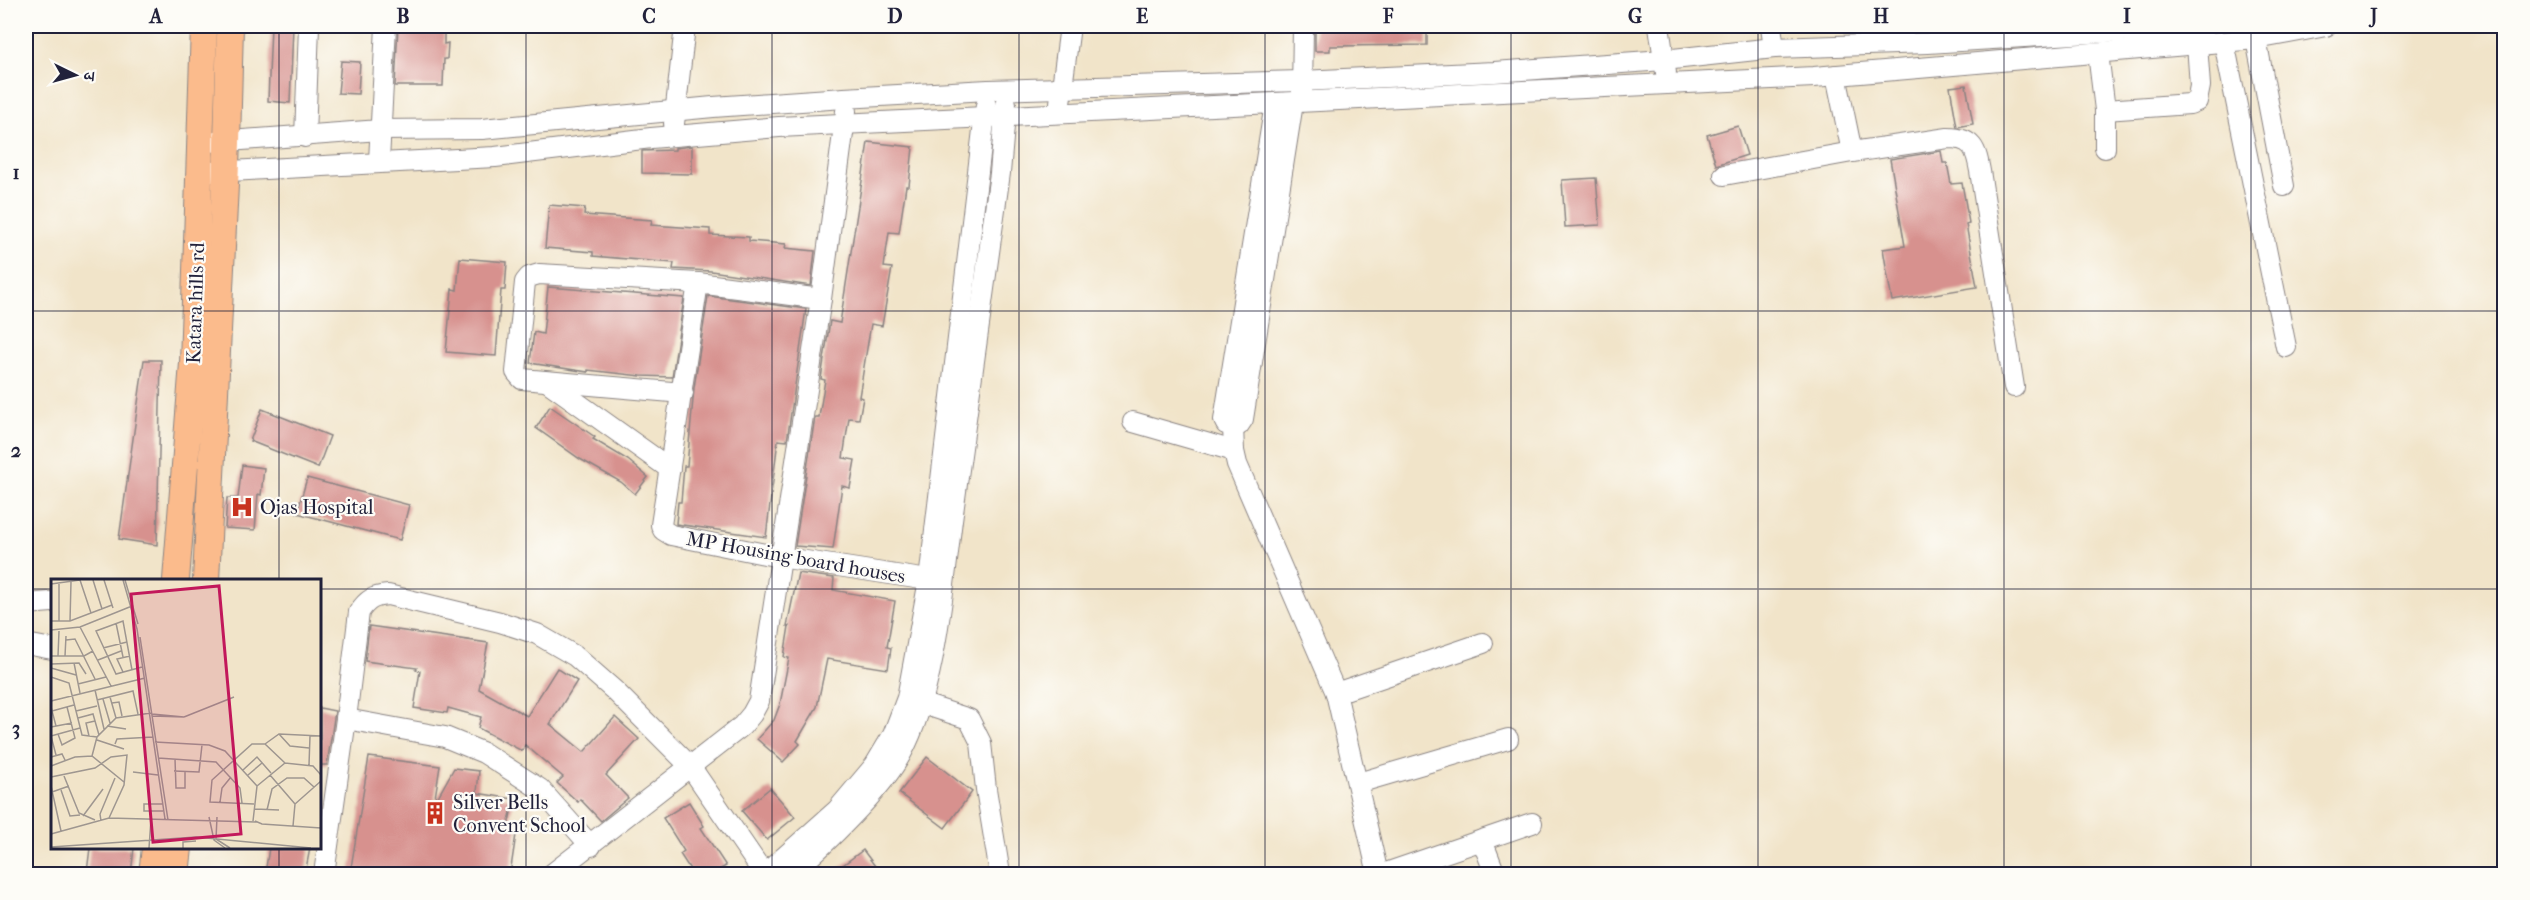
<svg xmlns="http://www.w3.org/2000/svg" width="2530" height="900" font-family="'IM FELL French Canon','Noto Serif Devanagari',serif">
	<style>
		.building { fill: #d7918e }
		.lines { fill: none; stroke-linecap: round; stroke-linejoin: round }
		.minor-casing { stroke: #8a8382; stroke-width: 22 }
		.major-casing { stroke: #8a8382; stroke-width: 28 }
		.minor { stroke: #fff; stroke-width: 20 }
		.major { stroke: #fbbb8c; stroke-width: 26 }
		.grid { fill: none; stroke: #22223b; stroke-width: 1.5; stroke-opacity: 0.55 }
		.labels { text-anchor: middle; stroke-width: 4.5; stroke-linejoin: round; paint-order: stroke }
		.street-label { font-size: 20px; fill: #22223b; stroke: #fdfcf7 }
		.poi-label { font-size: 20px; fill: #22223b; stroke: #fdfcf7; text-anchor: start }
		.inset-road { fill: none; stroke: #9e9690; stroke-width: 1.5 }
		.view { fill: #c2185b; fill-opacity: 0.15; stroke: #c2185b; stroke-width: 3 }
		.inset-edge { fill: none; stroke: #22223b; stroke-width: 3 }
		.neatline { fill: none; stroke: #22223b; stroke-width: 2 }
		.grid-label { font-size: 20px; text-anchor: middle; font-weight: bold; fill: #22223b }
	</style>
	<rect width="100%" height="100%" fill="#fdfcf7"/>
	<filter id="ink" filterUnits="userSpaceOnUse"><feTurbulence type="fractalNoise" baseFrequency=".0167" numOctaves="2"/><feDisplacementMap in="SourceGraphic" scale="12" xChannelSelector="R" yChannelSelector="G"/><feConvolveMatrix kernelMatrix="1 2 1 2 8 2 1 2 1" color-interpolation-filters="sRGB"/></filter>
	<filter id="wash" filterUnits="userSpaceOnUse"><feTurbulence type="fractalNoise" baseFrequency=".008" numOctaves="4" result="noise"/><feDisplacementMap in="SourceGraphic" scale="24" xChannelSelector="R" yChannelSelector="G"/><feGaussianBlur stdDeviation="1.35" result="paint"/><feColorMatrix in="noise" values="0 0 0 0 0 0 0 0 0 0 0 0 0 0 0 0 0 1.4 0 .05"/><feComposite in="paint" operator="in"/></filter>
	<g filter="url(#wash)">
		<rect width="100%" height="100%" fill="#f1e4c9"/>
		<g id="blocks">
			<g class="building">
				<path d="M271,26H293L290,103L268,101Z"/>
				<path d="M398,26H444V44L448,43L447,59H444L443,86H395Z"/>
				<path d="M1315,26H1427V45L1330,46V51H1315Z"/>
				<path d="M341,61L360,62L358,94L338,93Z"/>
				<path d="M1966,85L1973,124L1957,127L1950,87Z"/>
				<path d="M1738,126L1747,155L1716,165L1707,135Z"/>
				<path d="M868,142L913,147L909,186H906L899,233L889,232L884,267L892,268L882,326L871,324L859,397L863,398L859,419L849,418L843,458L855,460L850,488L842,486L833,549L795,546L815,417H819L825,380L821,379L830,321L840,323Z"/>
				<path d="M692,146V174L642,173V151L675,150V148Z"/>
				<path d="M1941,151L1943,163H1947L1951,184L1962,183L1969,223L1966,224L1977,287L1892,301L1883,249L1905,246L1890,159Z"/>
				<path d="M1596,178L1600,225L1565,227L1562,180Z"/>
				<path d="M549,205L585,208L584,215L652,220L651,225L710,229V235L749,237V241L786,244L785,248L815,251L811,286L711,271L673,269L674,263L593,256V252L545,248Z"/>
				<path d="M460,258L507,262L505,290H501L496,356L446,352L452,289L457,290Z"/>
				<path d="M548,287L684,298L672,377L641,376L588,370V372L530,363L534,332L543,334Z"/>
				<path d="M708,296L806,309L787,441L778,440L766,537L676,524L678,502H681L684,466H687L694,388Z"/>
				<path d="M144,360H161L157,545L119,539Z"/>
				<path d="M550,406L595,437L593,439L628,460L648,477L635,494L621,482L580,459L536,428Z"/>
				<path d="M262,409L330,436L318,468L250,441Z"/>
				<path d="M242,465L264,468L261,495L258,494L255,530L225,528L227,498H238Z"/>
				<path d="M307,478L409,505L400,540L297,513Z"/>
				<path d="M798,573L834,578L833,590L895,601L887,647L891,648L888,669L827,659L817,707L797,741L800,744L783,762L757,739L774,720L780,704L789,658L784,657L789,626H787Z"/>
				<path d="M369,626L488,643L479,689L527,716L557,668L577,681L550,724L584,752L615,717L639,739L606,775L628,798L601,821L580,799L578,802L557,783L563,777L525,745L522,751L478,728L481,717L448,708L447,713L414,708L420,671L416,670L417,668L365,661Z"/>
				<path d="M320,708L335,711L327,765H320Z"/>
				<path d="M369,757L440,766L434,804L454,768L479,771L477,793L514,799L508,826L517,828L510,874H350Z"/>
				<path d="M927,757L972,792L945,828L899,793Z"/>
				<path d="M770,788L795,817L767,840L742,811Z"/>
				<path d="M689,802L704,826L701,828L726,866L712,874H693L680,854L684,851L663,818Z"/>
				<path d="M90,848H134L131,874L87,872Z"/>
				<path d="M269,848H310L305,874H265Z"/>
				<path d="M863,850L881,874H831Z"/>
			</g>
		</g>
	</g>
	<g filter="url(#ink)">
		<use href="#blocks" fill-opacity="0" stroke="#8a8382" stroke-width="1.5"/>
		<g class="lines">
			<g class="minor-casing">
				<g id="minor">
					<path d="M1659,26L1666,73"/>
					<path d="M1771,26L1774,48"/>
					<path d="M2256,39L2284,186"/>
					<path d="M2224,42L2286,347"/>
					<path d="M2098,53L2105,110V148"/>
					<path d="M1836,75L1852,152"/>
					<path d="M1302,95L1303,26"/>
					<path d="M1060,103L1070,26"/>
					<path d="M1275,104L1224,420L1226,424L1239,425L1243,419L1293,103"/>
					<path d="M2105,110L2190,104L2197,101L2200,86L2197,44"/>
					<path d="M674,124L685,26"/>
					<path d="M305,137L309,26"/>
					<path d="M215,142L380,130L482,129L713,107L844,98L988,90L1301,81L1494,72L1664,60L1774,48L1928,43L2203,26"/>
					<path d="M379,161L386,26"/>
					<path d="M211,172L495,157L651,138L779,127L1814,77L2256,39L2326,26"/>
					<path d="M1724,175L1852,152L1948,138C1973,138 1976,149 1980,171L2014,387"/>
					<path d="M698,283L661,525L663,530L671,535L780,557L941,582"/>
					<path d="M548,382L670,469"/>
					<path d="M683,393L522,379L516,372L525,282L529,277L539,274L698,283L821,299"/>
					<path d="M1133,422L1234,451"/>
					<path d="M1233,426L1234,451L1237,464L1336,693L1378,874"/>
					<path d="M26,604L52,602"/>
					<path d="M26,644L52,649"/>
					<path d="M1336,693L1483,643"/>
					<path d="M920,703L969,719L981,743L986,789L1000,874"/>
					<path d="M346,719L445,737L484,753L540,789L591,846"/>
					<path d="M1358,783L1508,739"/>
					<path d="M1482,840L1495,874"/>
					<path d="M324,874L346,719L359,612C367,600 373,596 388,595L500,622L537,634L575,656L615,691L690,766L764,874"/>
					<path d="M552,874L742,726L752,714L759,701L821,299L846,111"/>
					<path d="M765,874L837,810L875,765L893,735L907,698L929,580L986,105"/>
					<path d="M791,874C823,846 881,791 901,754C935,692 943,590 952,520C968,404 984,288 1000,173L1006,103"/>
					<path d="M1383,874L1532,823"/>
				</g>
			</g>
			<g class="major-casing">
				<g id="major">
					<path d="M176,580L193,363L204,26"/>
					<path d="M206,580L227,143L230,26"/>
					<path d="M152,874L155,848"/>
					<path d="M176,874L179,848"/>
				</g>
			</g>
			<use href="#minor" class="minor"/>
			<use href="#major" class="major"/>
		</g>
	</g>
	<path class="grid" d="M279,26V580M526,26V874M772,26V874M1019,26V874M1265,26V874M1511,26V874M1758,26V874M2004,26V874M2251,26V874M26,311H2504M26,589H52M320,589H2504M279,848V874"/>
	<defs>
		<g id="hospital-bare" transform="scale(1.8)"><path d="M-5-5h3v3.5h4V-5h3V5h-3V1.5h-4V5h-3Z" fill="#c8321e" stroke="#fdfcf7" stroke-width="2.5" paint-order="stroke"/></g>
		<g id="building-bare" transform="scale(1.8)"><path d="M-4-6H4V6H1V3H-1V6H-4ZM-2.5-4.3h1.7v1.8h-1.7ZM.8-4.3h1.7v1.8H.8ZM-2.5-1h1.7V.8h-1.7ZM.8-1h1.7V.8H.8Z" fill="#c8321e" stroke="#fdfcf7" stroke-width="2.5" paint-order="stroke"/></g>
	</defs>
	<g fill-rule="evenodd">
		<use href="#hospital-bare" x="242" y="507"/>
		<use href="#building-bare" x="435" y="813"/>
	</g>
	<g class="labels">
		<g class="street-label">
			<text transform="translate(195 303) rotate(-88)" y="7">Katara hills rd</text>
			<text transform="translate(796 557) rotate(10)" y="7">MP Housing board houses</text>
		</g>
		<g class="poi-label">
			<text x="260" y="514">Ojas Hospital</text>
			<text x="453" y="809">Silver Bells<tspan x="453" dy="23">Convent School</tspan></text>
		</g>
	</g>
	<g transform="translate(51 579)">
		<rect width="270" height="270" fill="#f1e4c9"/>
		<path class="inset-road" d="M29,1L40,34M42,1L51,30M53,1L62,29M72,1L86,50L114,240M74,1L87,45M0,5L29,1M0,42H19L61,26M8,42V4M19,42L20,3M65,44L72,78M29,48L60,107M0,51L29,48L81,27M89,58L117,241M15,61L24,60L44,100M52,69L76,63M0,77H33L42,72M7,77L8,52M14,77L15,57M47,81L70,72M23,84L29,114M0,85L28,84L35,95M0,89L25,96M81,91L72,42L45,52L65,95L91,88M72,93L66,80L79,77M0,98L18,104L31,156L46,158M27,105L55,98M44,111L53,150M59,118L65,139M52,120L59,144M46,121L82,112L87,135M0,122L94,99M61,124L68,123L71,137M0,128L5,147M1,132L23,126M25,132L46,127M101,135L133,138L101,137M133,138L183,118M27,139L42,135L48,156M56,147L75,150M0,148L21,144M7,155L11,166L24,159L16,128M228,155L239,167L258,169M0,157L29,149M0,157L5,176M38,157L35,144L44,142M46,161L73,170M104,163L158,166L174,172L206,207L202,242M64,165L66,160L102,158M214,165L228,155L270,157M41,177L46,158L65,139L100,134M0,178L11,175L14,181M107,179L165,183L189,209L191,224M124,180L125,209H134V193M258,186L259,157M0,187L24,178L41,177L73,203M192,191L206,178L220,194M123,192L148,193L151,166M82,193L107,196M197,196L211,184M219,196L244,225M13,197L28,234L44,241M0,198L44,189L60,178L76,176L73,206L58,239M0,207L10,252M206,207L234,184L262,187L270,196M10,211L19,237L29,236M1,213L18,207M169,223L171,209L180,198M112,225H93V232H112M203,225L159,223L161,201L201,165H214L234,184M204,230L228,231M216,231L221,210L236,199H253L263,208M32,237L52,210M158,238L163,261L174,269M166,238L165,260L179,269M50,242L49,235L64,199M204,242L211,245L270,249M242,247L244,225L270,202M0,255L58,239L206,243M0,268L145,258L260,269M98,269L100,240M132,269V263L145,262"/>
		<path class="view" d="M168,7L190,255L102,263L80,15Z"/>
		<rect width="270" height="270" class="inset-edge"/>
	</g>
	<rect width="2530" height="900" fill="none" stroke="#fdfcf7" stroke-width="66"/>
	<g transform="translate(75 75) rotate(95)" stroke="#fdfcf7" stroke-width="4.5" paint-order="stroke">
	<path d="M0-4.5L10 22L0 15L-10 22Z" fill="#22223b"/>
	<text y="-9" font-size="16" font-weight="bold" text-anchor="middle" fill="#22223b">उ</text>
	</g>
	<rect x="33" y="33" width="2464" height="834" class="neatline"/>
	<g class="grid-label">
		<text x="156" y="23">A</text>
		<text x="403" y="23">B</text>
		<text x="649" y="23">C</text>
		<text x="895" y="23">D</text>
		<text x="1142" y="23">E</text>
		<text x="1388" y="23">F</text>
		<text x="1635" y="23">G</text>
		<text x="1881" y="23">H</text>
		<text x="2127" y="23">I</text>
		<text x="2374" y="23">J</text>
		<text x="16" y="179">1</text>
		<text x="16" y="457">2</text>
		<text x="16" y="735">3</text>
	</g>
</svg>
